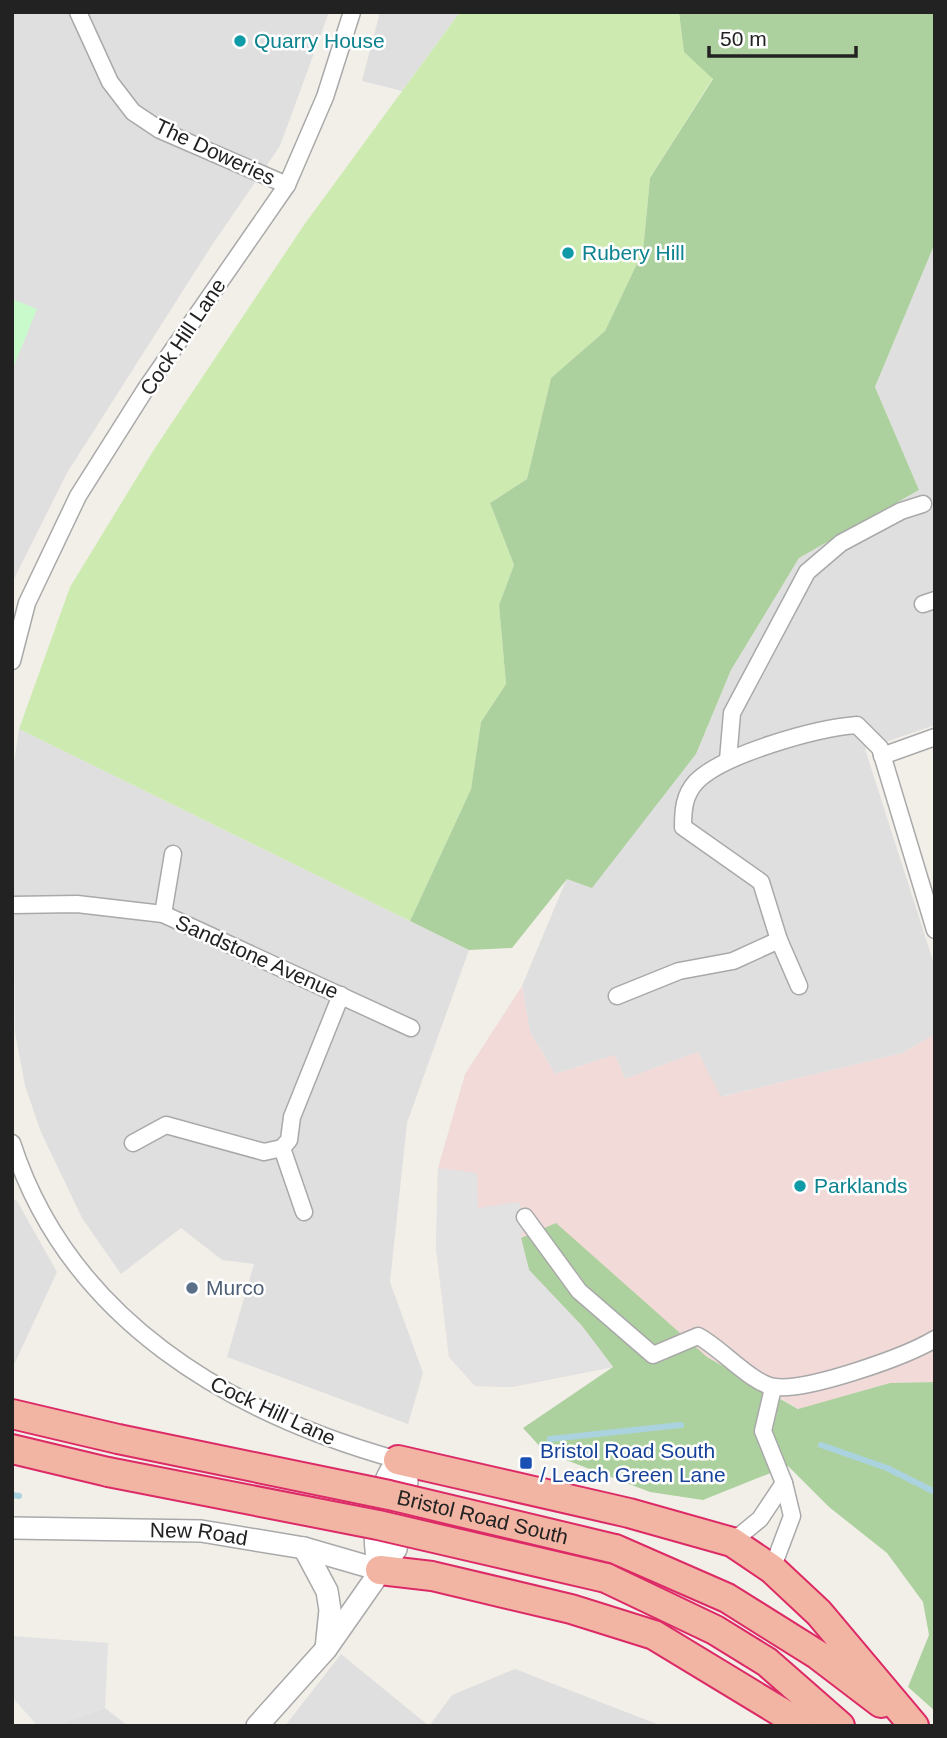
<svg xmlns="http://www.w3.org/2000/svg" width="947" height="1738" font-family="Helvetica,sans-serif">
	<style>
		.residential { fill: #e0dfdf }
		.commercial { fill: #f2dad9 }
		.grass { fill: #cdebb0 }
		.forest { fill: #add19e }
		.park { fill: #c8facc }
		.parking { fill: #e2e2e2 }
		.lines { fill: none; stroke-linecap: round; stroke-linejoin: round }
		.stream { stroke: #aad3df; stroke-width: 6 }
		.minor-casing { stroke: #a9a9a9; stroke-width: 19 }
		.tertiary-casing { stroke: #a9a9a9; stroke-width: 24 }
		.trunk-casing { stroke: #dc2a67; stroke-width: 32 }
		.minor { stroke: #fff; stroke-width: 16 }
		.tertiary { stroke: #fff; stroke-width: 21 }
		.trunk { stroke: #f2b4a3; stroke-width: 28 }
		.trunk-bridge-casing { stroke: #dc2a67; stroke-width: 32; stroke-linecap: butt }
		.trunk-bridge { stroke: #f2b4a3; stroke-width: 28 }
		.culture-dot { fill: #0f9aa8; stroke: #fff; stroke-width: 2.5 }
		.service-dot { fill: #5c6f8a; stroke: #fff; stroke-width: 2.5 }
		.transit-dot { fill: #1a4fb4; stroke: #fff; stroke-width: 2.5 }
		.labels { text-anchor: middle; stroke-width: 5; stroke-linejoin: round; paint-order: stroke }
		.culture-label { font-size: 21px; fill: #0d838f; stroke: #fff; text-anchor: start }
		.street-label { font-size: 21px; fill: #222; stroke: #fff }
		.service-label { font-size: 21px; fill: #4e5e75; stroke: #fff; text-anchor: start }
		.transit-label { font-size: 21px; fill: #164399; stroke: #fff; text-anchor: start }
	</style>
	<rect width="100%" height="100%" fill="#f2efe9"/>
	<g class="residential">
		<path d="M12,12H329L280,146L212,245L67,473L12,583Z"/>
		<path d="M380,12H460L402,91L362,81Z"/>
		<path d="M935,243V725L865,749L935,967V1034L903,1053L720,1097L698,1052L625,1079L615,1055L555,1074L530,1032L522,986L567,878L625,845L696,754L731,670L799,558L919,490L875,387Z"/>
		<path d="M19,729L469,950L407,1123L390,1282L423,1373L408,1424L227,1357L254,1264L222,1260L181,1228L121,1274L82,1218L41,1132L25,1086L15,1032L12,777Z"/>
		<path d="M12,1198L17,1201L57,1272L12,1369Z"/>
		<path d="M341,1654L429,1726L452,1695L515,1669L662,1726H285Z"/>
		<path d="M105,1708L128,1726H54Z"/>
	</g>
	<path class="commercial" d="M522,986L530,1032L555,1074L615,1055L625,1079L698,1052L721,1097L903,1053L935,1034V1382L890,1383L799,1409L707,1357L613,1367L512,1387L475,1386L449,1357L436,1248L438,1168L465,1074Z"/>
	<path class="grass" d="M460,12H679L684,52L713,78L650,178L643,251L605,331L551,378L527,479L490,503L514,565L499,605L506,684L481,722L471,789L410,921L19,729L70,587L155,448L304,225Z"/>
	<g class="forest">
		<path d="M679,12H935V243L875,387L919,490L799,558L731,670L696,754L592,888L567,879L512,948L469,950L410,921L471,789L481,722L506,684L499,605L514,565L490,503L527,479L551,378L605,331L643,251L650,178L713,79L684,52Z"/>
		<path d="M556,1223L707,1357L798,1409L890,1383L935,1382V1711L908,1687L929,1635L923,1602L887,1553L829,1507L788,1466L703,1500L650,1492L545,1452L523,1428L613,1367L582,1326L529,1270L521,1238Z"/>
	</g>
	<path class="park" d="M12,299L37,309L12,371Z"/>
	<g class="parking">
		<path d="M438,1168L477,1173L478,1208L519,1202L525,1217L521,1238L529,1270L582,1326L613,1367L512,1387L475,1386L449,1357L436,1248Z"/>
		<path d="M12,1636L108,1643L105,1708L54,1726H38L12,1697Z"/>
	</g>
	<g class="lines">
		<g class="stream">
			<path d="M550,1439L681,1425"/>
			<path d="M821,1445L887,1468L935,1492"/>
			<path d="M12,1495L19,1496"/>
		</g>
		<g class="minor-casing">
			<g id="minor">
				<path d="M78,12L110,82L133,112L160,130L287,185"/>
				<path d="M923,604L935,600"/>
				<path d="M12,661L27,603L78,496L145,390L287,185L325,97L352,12"/>
				<path d="M882,756L935,737"/>
				<path d="M728,760L732,713L807,572L841,543L901,511L923,504"/>
				<path d="M12,905L77,904L163,914L411,1028"/>
				<path d="M163,914L173,854"/>
				<path d="M799,986L779,940L761,882L683,827C683,810 684,795 696,782C723,754 817,728 857,725L880,748L935,930"/>
				<path d="M617,996L679,971L733,961L779,940"/>
				<path d="M12,1143C69,1319 229,1413 398,1460"/>
				<path d="M133,1143L166,1125L264,1152L282,1148"/>
				<path d="M304,1212L282,1148L289,1140L292,1117L341,995"/>
				<path d="M525,1217L579,1291L653,1355L698,1336C720,1347 753,1385 775,1387C808,1391 905,1357 935,1339"/>
				<path d="M732,1542L760,1519L784,1483"/>
				<path d="M772,1569L792,1516L784,1483L763,1431L773,1388"/>
			</g>
		</g>
		<g class="tertiary-casing">
			<g id="tertiary">
				<path id="s1" d="M12,1528L201,1531L304,1548L380,1570"/>
				<path d="M304,1548L327,1591L330,1610L326,1649"/>
				<path d="M380,1570C370,1536 376,1488 398,1460"/>
				<path d="M257,1726L326,1649L396,1549L407,1481L398,1460"/>
			</g>
		</g>
		<g class="trunk-casing">
			<g id="trunk">
				<path d="M12,1414L118,1439"/>
				<path d="M12,1449L108,1472"/>
				<path d="M398,1460L629,1513L732,1542L772,1569L819,1613L914,1726"/>
				<path d="M615,1549L727,1598L818,1655L881,1703"/>
				<path d="M380,1570L432,1576L571,1609L654,1635L804,1726"/>
				<path d="M606,1578L715,1630L767,1662L840,1726"/>
			</g>
		</g>
		<use href="#minor" class="minor"/>
		<use href="#tertiary" class="tertiary"/>
		<use href="#trunk" class="trunk"/>
		<g class="trunk-bridge-casing">
			<g id="trunk-bridge">
				<path id="s2" d="M118,1439L389,1495L615,1549"/>
				<path d="M108,1472L378,1525L606,1578"/>
			</g>
		</g>
		<use href="#trunk-bridge" class="trunk-bridge"/>
	</g>
	<g class="culture-dot">
		<circle cx="240" cy="41" r="7"/>
		<circle cx="568" cy="253" r="7"/>
		<circle cx="800" cy="1186" r="7"/>
	</g>
	<circle class="service-dot" cx="192" cy="1288" r="7"/>
	<rect class="transit-dot" x="519" y="1456" width="14" height="14" rx="3.5"/>
	<g class="labels">
		<g class="culture-label">
			<text x="254" y="48">Quarry House</text>
			<text x="582" y="260">Rubery Hill</text>
			<text x="814" y="1193">Parklands</text>
		</g>
		<g class="street-label">
			<text transform="translate(215 152) rotate(25)" y="7">The Doweries</text>
			<text transform="translate(183 337) rotate(-56)" y="7">Cock Hill Lane</text>
			<text transform="translate(257 957) rotate(24)" y="7">Sandstone Avenue</text>
			<text transform="translate(273 1411) rotate(25)" y="7">Cock Hill Lane</text>
			<text dy="7" stroke="none"><textPath href="#s2" startOffset="373">Bristol Road South</textPath></text>
			<text dy="7" stroke="none"><textPath href="#s1" startOffset="187">New Road</textPath></text>
		</g>
		<g class="service-label">
			<text x="206" y="1295">Murco</text>
		</g>
		<g class="transit-label">
			<text x="540" y="1458">Bristol Road South<tspan x="540" dy="24">/ Leach Green Lane</tspan></text>
		</g>
	</g>
	<rect width="947" height="1738" fill="none" stroke="#222222" stroke-width="28"/>
	<path d="M709 46v10h147v-10" fill="none" stroke="#222222" stroke-width="3.5"/>
	<text x="720" y="46" font-size="21" fill="#222222" stroke="#ffffff" stroke-width="5" paint-order="stroke">50 m</text>
</svg>
